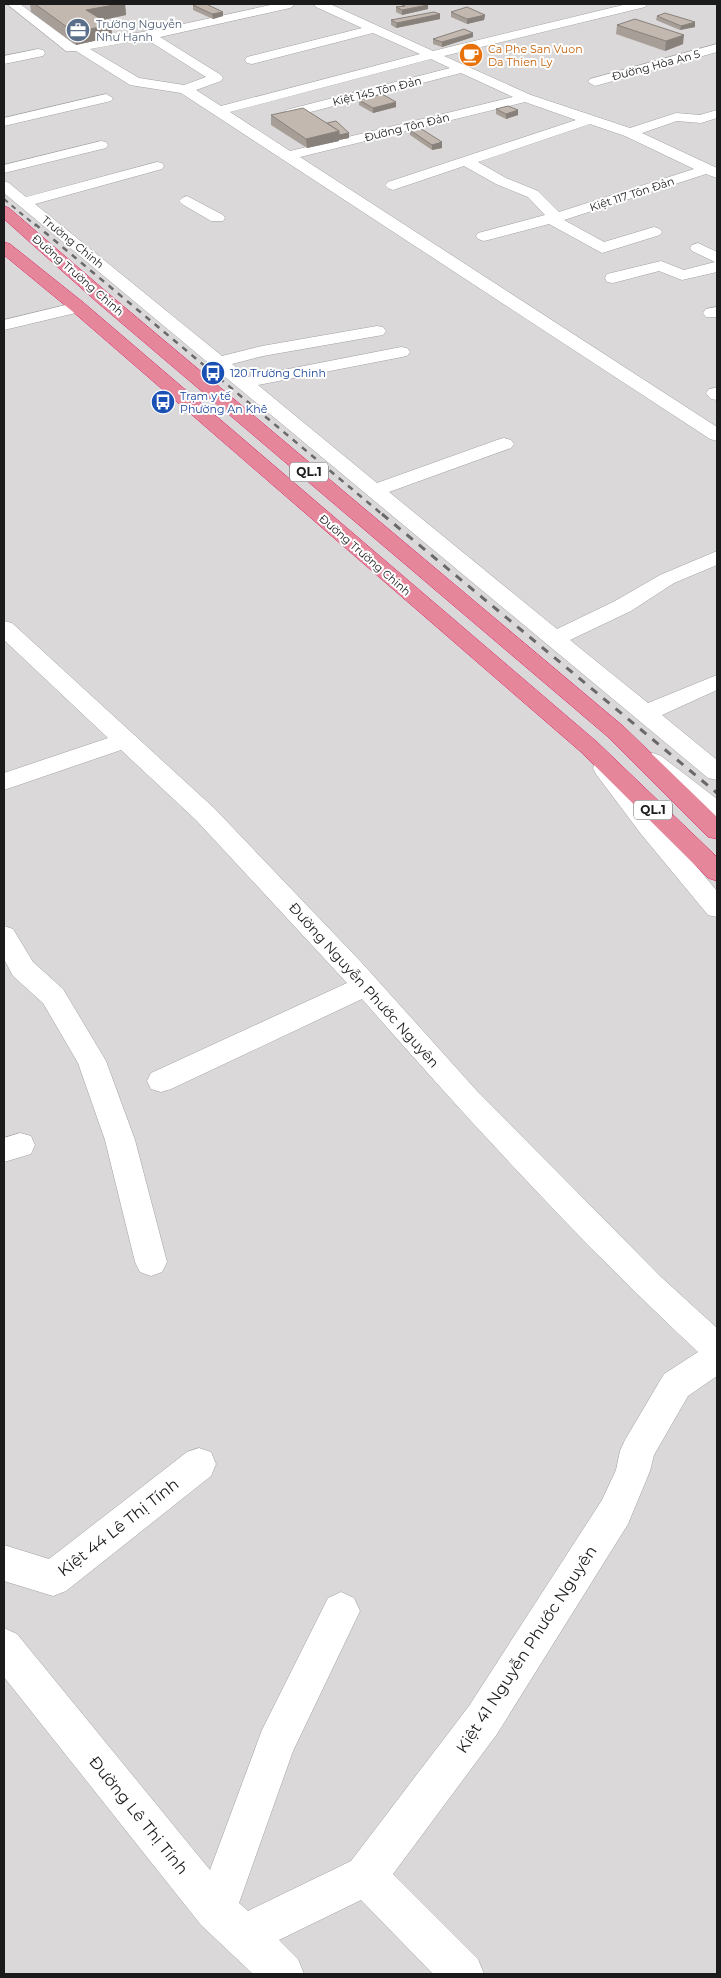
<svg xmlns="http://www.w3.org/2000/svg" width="721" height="1978" font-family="Montserrat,sans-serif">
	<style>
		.residential { fill: #dad8d8 }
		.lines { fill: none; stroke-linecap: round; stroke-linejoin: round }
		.minor-casing { stroke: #a2a2a2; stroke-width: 1 }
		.highway-casing { stroke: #d72266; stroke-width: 1 }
		.minor { fill: #fff; fill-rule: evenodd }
		.highway { fill: #e6869b; fill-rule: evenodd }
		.rail-far2 { stroke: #696969; stroke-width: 2; stroke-dasharray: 5 5; stroke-linecap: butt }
		.rail-far1 { stroke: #696969; stroke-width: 2.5; stroke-dasharray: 6 6; stroke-linecap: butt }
		.rail { stroke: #696969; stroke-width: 3; stroke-dasharray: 8 8; stroke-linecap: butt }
		.wall { fill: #a79e97 }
		.shaded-wall { fill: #88817b }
		.building { fill: #c2b8b0; stroke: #88817b }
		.labels { text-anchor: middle; stroke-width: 4; stroke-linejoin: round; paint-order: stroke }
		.far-service-label { font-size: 11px; fill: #4e5e75; stroke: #fff; text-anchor: start }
		.far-food-label { font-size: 11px; fill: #c56008; stroke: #fff; text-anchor: start }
		.far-street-label { font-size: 11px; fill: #1b1b1b; stroke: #fff }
		.far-transit-label { font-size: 11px; fill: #164399; stroke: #fff; text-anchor: start }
		.shield { fill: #fff; stroke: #5f5f5f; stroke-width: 1 }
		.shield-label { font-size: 12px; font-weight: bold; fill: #1b1b1b }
		.street-label { font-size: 14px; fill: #1b1b1b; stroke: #fff }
		.near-street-label { font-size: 16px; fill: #1b1b1b; stroke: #fff }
	</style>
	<rect width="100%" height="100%" fill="#ede9e1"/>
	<rect class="residential" x="4" y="4" width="713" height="1970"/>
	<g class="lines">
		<g class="minor-casing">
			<g id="minor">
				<path d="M7,4H20L74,44L165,28L275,4H296L290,8L160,37L221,75L223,78L221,81L196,90L221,106L420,54L373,33L252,64L247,63L245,60L247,57L362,28L316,7L314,4H330L433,51L627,4H647L645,7L444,56L531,95L630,128L676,113L700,115L717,110V118L701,123L677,121L642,133L717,168V178L706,174L564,220L604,242L654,227L660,229L662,232L660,235L602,253L549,224L484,241L478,239L476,236L478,233L545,215L528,197L496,184L464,166L393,190L388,188L385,185L388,182L576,120L525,102L300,157L717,427V441L710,439L181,93L130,85L76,51H66ZM146,39L206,77L184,85L139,78L90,49ZM431,59L450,68L286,110L284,113L291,117L461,73L513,97L290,151L230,112ZM590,124L625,136L694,169L559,212L538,191L506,178L478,162Z"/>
				<path d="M717,44V52L595,86L588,82L590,79Z"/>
				<path d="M38,49L43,50L45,53L43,56L4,64V56Z"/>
				<path d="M106,94L113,98L111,101L4,126V118Z"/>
				<path d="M101,141L106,142L108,145L106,148L4,173V165Z"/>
				<path d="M157,162L162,163L164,166L162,169L35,204L222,356L262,346L377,326L383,327L386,331L383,335L377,336L263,356L232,364L247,377L401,347L407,348L410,352L407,356L258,385L377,483L497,440L504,438L511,440L514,444L511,448L389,492L557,629L615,601L660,575L717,551V565L674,583L631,611L570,640L648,703L717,675V690L662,715L717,760V780L708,778L4,193V181L9,183L26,197Z"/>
				<path d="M187,196L223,215L225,218L223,221H211L182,204L179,201L182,198Z"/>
				<path d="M698,243L717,252V272L682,280L659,271L613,283L607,282L605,278L607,274L661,261L684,270L715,262L692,251L690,248L692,245Z"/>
				<path d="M78,302L84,303L86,307L84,311L4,330V320Z"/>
				<path d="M717,307V317H706L703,313L706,309Z"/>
				<path d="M715,388H717V400L711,399L706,393L709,389Z"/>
				<path d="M4,621L12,623L214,808L362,963L477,1091L661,1277L717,1328V1376L688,1396L654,1455L650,1471L628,1524L497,1734L393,1874L478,1959L484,1974H433L361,1900L279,1940L298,1959L304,1974H253L201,1925L4,1677V1628L17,1634L210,1870L262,1730L328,1598L341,1592L354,1598L360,1611L293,1751L239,1903L248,1911L351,1861L469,1706L602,1500L616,1470L620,1451L625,1440L664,1374L698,1352C579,1241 469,1121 362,999L171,1089L161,1092L151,1089L147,1081L151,1073L347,983L196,820L121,750L4,790V773L108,738L4,640Z"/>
				<path d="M653,753L661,756L717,799V819L708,817L645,766L641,761L645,756Z"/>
				<path d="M605,760L614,762L659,822L717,891V917L708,915L641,834L596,774L593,768L596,762Z"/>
				<path d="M4,926L13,929L33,962L63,989L106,1061L135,1140L167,1262L162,1272L151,1276L140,1272L135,1262L105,1140L78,1063L43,1003L13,976L4,959Z"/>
				<path d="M20,1133L31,1136L35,1145L31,1154L4,1162V1138Z"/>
				<path d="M199,1448L211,1452L216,1464L211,1476L66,1591L53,1596L4,1581V1545L49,1559L187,1452Z"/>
			</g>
		</g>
		<g class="highway-casing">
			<g id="highway">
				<path d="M4,206L9,208L110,295L623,726L717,817V839L708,837L607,736L98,303L4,219Z"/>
				<path d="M4,242L10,244L84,303L597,742L717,857V881L708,878L581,752L72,311L4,255Z"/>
			</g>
		</g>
		<use href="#minor" class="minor"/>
		<use href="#highway" class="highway"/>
		<path class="rail-far2" d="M4,199L36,226"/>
		<path class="rail-far1" d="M35,224L383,515"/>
		<path class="rail" d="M382,514L717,793"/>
	</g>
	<g class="wall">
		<path d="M30,4H125L126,15L103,20L111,25L112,37L76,45L31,12Z"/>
		<path d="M402,4L428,5V9L402,15L396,12V7L402,6Z"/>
		<path d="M193,5L223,12V16L213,19L193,10Z"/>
		<path d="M459,9L485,15L484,20L467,24L451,17V12L459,10Z"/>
		<path d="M440,14V19L396,28L391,25V20Z"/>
		<path d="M657,16L695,27L680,30L656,20Z"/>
		<path d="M617,25L683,44L665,51L616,34Z"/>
		<path d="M473,37L442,47L433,44V39Z"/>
		<path d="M359,100L396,107L373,113L359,105Z"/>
		<path d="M496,109L518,115L506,119L496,114Z"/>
		<path d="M271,115L349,138L339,140V141L307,148L271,125Z"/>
		<path d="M410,130L442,142V148L432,150L410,135Z"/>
	</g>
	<g class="shaded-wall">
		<path d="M119,4H125L126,15L88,23L86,10Z"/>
		<path d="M428,5V9L402,15V10Z"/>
		<path d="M223,12V16L213,19L212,14Z"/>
		<path d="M440,14V19L396,28L397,23Z"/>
		<path d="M485,15L484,20L467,24V19Z"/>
		<path d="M695,22V27L680,30L681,26Z"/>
		<path d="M111,25L112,37L76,45L74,32Z"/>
		<path d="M473,33V37L442,47V42Z"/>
		<path d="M684,35L683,44L665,51L666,41Z"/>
		<path d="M396,102V107L373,113V108Z"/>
		<path d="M518,110V115L506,119V114Z"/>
		<path d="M339,131L349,133V138L339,140V141L307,148L306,139Z"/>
		<path d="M442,142V148L432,150V145Z"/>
	</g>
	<g class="building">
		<path d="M35,4H119L86,10L111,25L74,32Z"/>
		<path d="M200,4H206L223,12L212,14L193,5Z"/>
		<path d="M402,4H426L428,5L402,10L396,7L405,6Z"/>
		<path d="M467,7L485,15L467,19L451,12Z"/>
		<path d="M434,12L440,14L397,23L391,20Z"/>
		<path d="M665,13L695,22L681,26L657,16Z"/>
		<path d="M635,19L684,35L666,41L617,25Z"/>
		<path d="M464,29L473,33L442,42L433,39Z"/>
		<path d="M382,94L396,102L373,108L359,100Z"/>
		<path d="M508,106L518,110L506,114L496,109Z"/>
		<path d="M303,108L339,131L306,139L271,115Z"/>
		<path d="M336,121L349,133L339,135V131L327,123Z"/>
		<path d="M420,128L442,142L432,145L410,130Z"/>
	</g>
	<defs>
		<g id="office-disc" transform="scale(1.25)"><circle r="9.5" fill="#5c6f8a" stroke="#fff"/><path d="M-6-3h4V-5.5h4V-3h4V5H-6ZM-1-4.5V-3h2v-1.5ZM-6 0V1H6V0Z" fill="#fff"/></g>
		<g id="cafe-disc" transform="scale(1.25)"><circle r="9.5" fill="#e8710a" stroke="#fff"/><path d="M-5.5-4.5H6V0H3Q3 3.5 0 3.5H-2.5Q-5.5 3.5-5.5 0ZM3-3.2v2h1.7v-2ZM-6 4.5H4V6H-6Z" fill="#fff"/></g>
		<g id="bus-disc" transform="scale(1.25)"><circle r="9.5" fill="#1a4fb4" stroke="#fff"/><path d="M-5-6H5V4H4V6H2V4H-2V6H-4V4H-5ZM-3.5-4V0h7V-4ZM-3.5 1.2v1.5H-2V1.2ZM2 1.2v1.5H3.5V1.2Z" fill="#fff"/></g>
	</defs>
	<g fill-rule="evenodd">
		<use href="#office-disc" x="78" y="30"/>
		<use href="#cafe-disc" x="471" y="55"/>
		<use href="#bus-disc" x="213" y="373"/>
		<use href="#bus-disc" x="163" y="402"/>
	</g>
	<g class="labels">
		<g class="far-service-label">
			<text x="96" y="28">Trường Nguyễn<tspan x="96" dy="13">Như Hạnh</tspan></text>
		</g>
		<g class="far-food-label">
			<text x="488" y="53">Ca Phe San Vuon<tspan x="488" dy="13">Da Thien Ly</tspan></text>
		</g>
		<g class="far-street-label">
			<text transform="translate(656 65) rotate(-15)" y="4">Đường Hòa An 5</text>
			<text transform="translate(377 91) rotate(-14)" y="4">Kiệt 145 Tôn Đản</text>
			<text transform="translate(407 127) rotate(-14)" y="4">Đường Tôn Đản</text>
			<text transform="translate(632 194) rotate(-18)" y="4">Kiệt 117 Tôn Đản</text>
			<text transform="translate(73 242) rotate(39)" y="4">Trường Chinh</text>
			<text transform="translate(78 275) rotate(41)" y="4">Đường Trường Chinh</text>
			<text transform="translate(365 555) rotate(41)" y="4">Đường Trường Chinh</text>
		</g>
		<g class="far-transit-label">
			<text x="230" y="377">120 Trường Chinh</text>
			<text x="180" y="400">Trạm y tế<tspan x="180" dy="13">Phường An Khê</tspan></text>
		</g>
		<g class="shield">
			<rect x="290" y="462.5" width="38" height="19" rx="4"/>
			<rect x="634" y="800.5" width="38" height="19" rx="4"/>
		</g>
		<g class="shield-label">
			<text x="309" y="476">QL.1</text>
			<text x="653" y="814">QL.1</text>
		</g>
		<g class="street-label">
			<text transform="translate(364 985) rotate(48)" y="5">Đường Nguyễn Phước Nguyên</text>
		</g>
		<g class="near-street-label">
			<text transform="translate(118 1527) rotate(-38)" y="6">Kiệt 44 Lê Thị Tính</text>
			<text transform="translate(526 1649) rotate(-57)" y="6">Kiệt 41 Nguyễn Phước Nguyên</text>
			<text transform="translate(139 1815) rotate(51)" y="6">Đường Lê Thị Tính</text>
		</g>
	</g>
	<rect width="721" height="1978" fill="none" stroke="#1b1b1b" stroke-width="10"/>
</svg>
